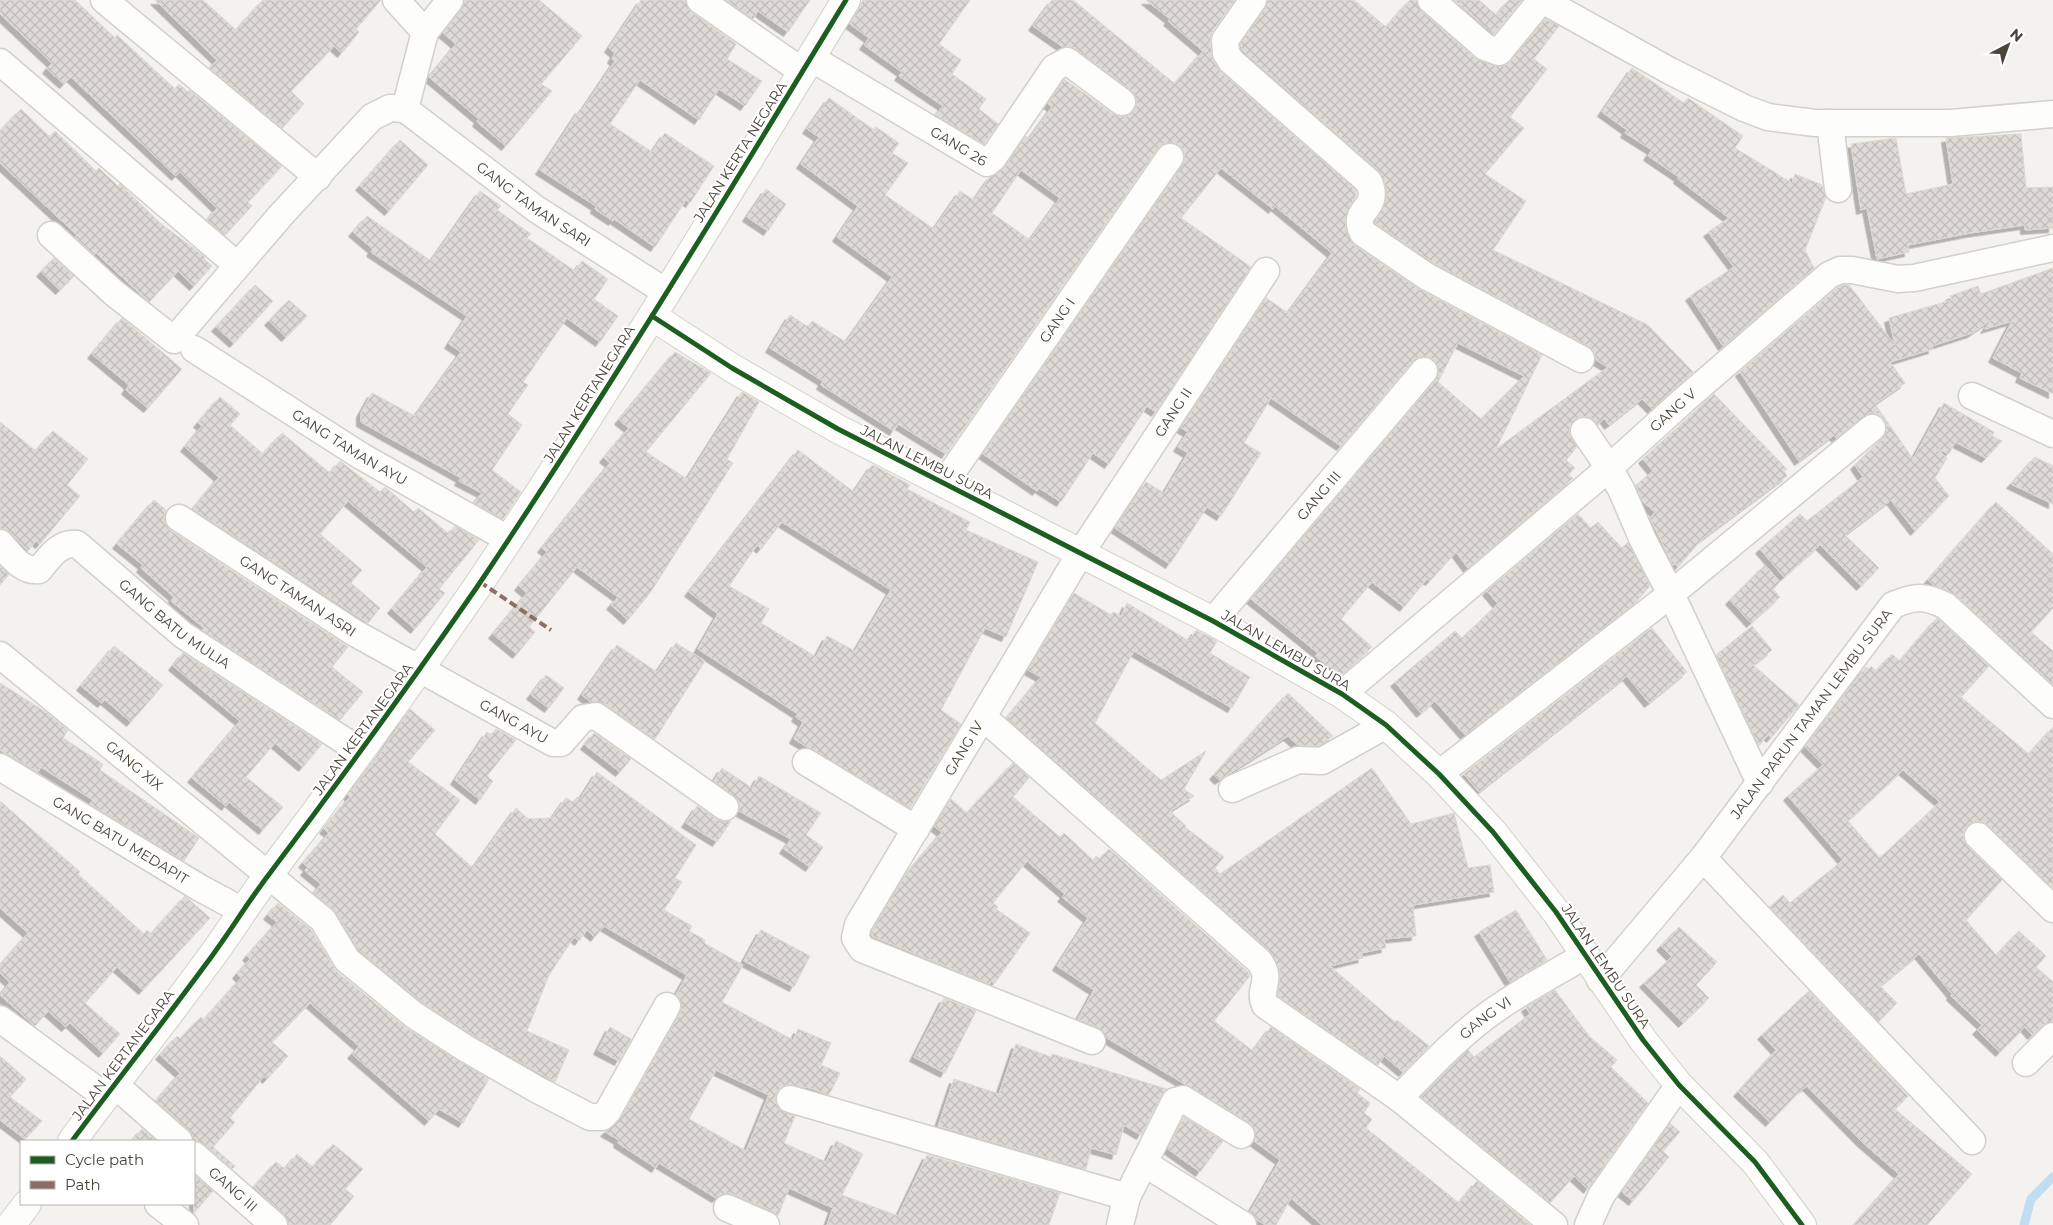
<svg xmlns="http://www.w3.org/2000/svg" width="2053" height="1225" font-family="Montserrat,sans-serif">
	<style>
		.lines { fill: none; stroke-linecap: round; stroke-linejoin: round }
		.stream { stroke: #c0ddf1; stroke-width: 9 }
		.building { fill: url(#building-cross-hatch); stroke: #dcd9d4; fill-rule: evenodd; filter: url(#shadow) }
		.minor-casing { stroke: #d2d0cb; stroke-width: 29 }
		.tertiary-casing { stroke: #d2d0cb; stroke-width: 30 }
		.minor { stroke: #fdfdfc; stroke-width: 26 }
		.tertiary { stroke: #fdfdfc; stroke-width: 28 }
		.quiet { stroke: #8d6e63; stroke-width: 4; stroke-dasharray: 8 4; stroke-linecap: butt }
		.cycleway-casing { stroke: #fff; stroke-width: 8 }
		.cycleway { stroke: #1b5e20; stroke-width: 5 }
		.labels { text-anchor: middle; stroke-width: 4; stroke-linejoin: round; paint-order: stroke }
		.street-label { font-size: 14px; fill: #4b4439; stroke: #fff }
	</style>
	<defs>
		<pattern id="building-cross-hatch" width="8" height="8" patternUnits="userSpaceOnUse" patternTransform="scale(1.25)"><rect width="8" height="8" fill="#dedbd6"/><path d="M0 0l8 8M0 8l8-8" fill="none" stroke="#c0bdb8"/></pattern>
		<filter id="shadow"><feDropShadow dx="-4.5" dy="4.5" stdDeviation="0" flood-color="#0004"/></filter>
	</defs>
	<rect width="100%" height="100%" fill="#f4f2ee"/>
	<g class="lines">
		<path class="stream" d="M2024,1225L2031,1199L2053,1177"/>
	</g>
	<g class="building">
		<path d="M0,0H75L115,38L117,35L175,89L179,84L188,92L189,90L282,166L248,202L252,206L225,235L207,220L217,208L180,172L176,176L71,77L64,84L47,69L52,63L0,14Z"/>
		<path d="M155,0H203L236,30L263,0H381L356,29L359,32L342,53L334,46L291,91L304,104L282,128L209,68L217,60Z"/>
		<path d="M465,0H539L582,36L541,84L552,91L506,146L477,122L479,119L429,77L456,44L443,33L462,9Z"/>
		<path d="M641,0H685L691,12L736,44L727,59L762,81L745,106L719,89L699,120L640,80L610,124L652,152L665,133L714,166L690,203L686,200L655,247L614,219L613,221L595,209L596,206L540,170L580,109L582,110L615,61L612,59L615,53L609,48Z"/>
		<path d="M726,0H810L788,32L758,11L753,19Z"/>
		<path d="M863,0H970L939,44L961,60L952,74L986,99L979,109L998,124L984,144L936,115L943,106L899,76L902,72L864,45L869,38L850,24Z"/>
		<path d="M1052,0H1073L1175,84L1203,51L1168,21L1170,19L1146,0H1235L1212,32L1210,41L1213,61L1221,72L1356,190V195L1345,218L1346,230L1354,245L1419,289L1542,355L1496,449L1608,367L1596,360L1594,352L1588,346L1434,263L1375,223L1386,199V187L1379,171L1243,51L1240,44L1265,9L1268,0H1354L1386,27L1410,0H1416L1421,11L1475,58L1495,66H1504L1511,61L1545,19L1559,26L1534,59L1547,69L1510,117L1524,128L1485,174L1526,201L1493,250L1648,325L1693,372L1652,409L1642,399L1609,425L1604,418L1598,425L1590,417L1582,416L1575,419L1571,424L1569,432L1577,447L1566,460L1575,468L1568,475L1573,478L1468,568L1456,552L1430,581L1427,579L1404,607L1372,582L1341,619L1372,647L1341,675L1315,656L1318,653L1251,599L1435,381L1439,374L1438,366L1433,359L1426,356L1419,357L1413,361L1341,446L1271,398L1244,443L1261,453L1221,516L1207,507L1170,564L1115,528L1146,482L1164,493L1188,453L1178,447L1188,432L1181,428L1266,298L1288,313L1332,253L1275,206L1273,209L1221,168L1181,218L1251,267L1156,412L1147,406L1109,464L1093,453L1061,502L1039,488L1037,491L983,454L1182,166L1185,159L1184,151L1178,144L1172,142L1164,143L1158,148L946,454L898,424L894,431L821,385L823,381L770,348L790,315L808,327L812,321L846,342L892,277L837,237L858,206L801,164L819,137L807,129L829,98L874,130L876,127L899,143L892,153L908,163L885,195L934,229L960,191L974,200L990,177L1005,167L1026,136L1029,139L1052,107L1048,104L1064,79L1113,114L1120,117L1127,116L1134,111L1137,104L1136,97L1131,90L1076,49L1069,46L1063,47L1033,26ZM1021,170L1060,198L1030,240L992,213ZM1458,343L1524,376L1481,419L1438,382Z"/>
		<path d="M1454,0H1479L1496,15L1509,0H1522L1494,34Z"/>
		<path d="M1632,68L1684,103L1688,98L1743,136L1735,148L1792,183L1795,174L1822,185L1826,197L1805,250L1814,268L1723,346L1690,296L1734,267L1708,232L1729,218L1678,179L1679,177L1648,156L1652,150L1625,133L1627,130L1602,112Z"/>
		<path d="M21,109L50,137L55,131L96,171L99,168L118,186L120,184L160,223L205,257L204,259L212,266L194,286L178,271L149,302L147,300L96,253L94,255L75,237L77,235L0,163V131Z"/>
		<path d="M2021,134L2026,188L2053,187V228L2025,230V225L1970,233L1908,245L1909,252L1877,259L1867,208L1861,210L1851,144L1896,138L1906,194L1953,184L1946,138Z"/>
		<path d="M400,140L428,165L389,211L360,186Z"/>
		<path d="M766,189L786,204L768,231L747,217Z"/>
		<path d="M480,191L501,206L497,210L531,234L527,238L575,271L582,261L608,279L594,299L618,316L600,342L567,318L523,382L528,385L508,414L522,425L492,470L521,492L503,519L474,503L482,493L459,481L461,478L361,422V413L372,393L415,416L461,352L449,344L467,316L371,252L373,249L353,232L367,216L431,261Z"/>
		<path d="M54,258L74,276L60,290L41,272Z"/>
		<path d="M2053,268V394L2020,378L2022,373L1993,358L2012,321L1985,329L1991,320L1972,333L1932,346L1933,349L1890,362L1905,383L1875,404L1913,459L1944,403L1994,432L1992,436L2002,441L1986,458L1955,442L1949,454L1936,448L1947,458L1935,478L1949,496L1915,531L1891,500L1845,535L1879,568L1861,586L1820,545L1784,577L1760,549L1800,514L1807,521L1863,477L1855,465L1882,439L1886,433L1887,425L1883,418L1878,414L1869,413L1836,438L1834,435L1799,461L1740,372L1837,288L1843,285H1849L1895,345L1889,318L1952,300L1950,296L1978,286L1981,294Z"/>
		<path d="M255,285L273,301L234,343L216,327Z"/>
		<path d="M289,300L307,316L286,337L269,321Z"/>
		<path d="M122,318L182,369L148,408L126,390L129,385L92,354Z"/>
		<path d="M675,352L711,373L646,452L687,479L742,392L759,402L727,459L733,463L650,593L628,620L611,605L618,597L577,567L529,627L535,632L517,654L493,634L527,593L519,586L547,552L542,548L610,463L604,458L629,428L619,420Z"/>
		<path d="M1714,394L1787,469L1784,471L1787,476L1701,540L1678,567L1675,564L1673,565L1650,518L1655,512L1642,501L1636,485L1653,471L1643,459Z"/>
		<path d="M220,397L240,414L230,425L263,454L282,433L330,473L340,461L380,492L385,487L414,512L418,508L449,534L455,526L479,540L439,589L445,593L415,629L392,609L427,567L348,501L320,534L362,570L351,583L380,608L368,623L193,509L219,477L185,447L202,426L198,423Z"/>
		<path d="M0,422L36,451L53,431L88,459L67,485L80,496L40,544L36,541L28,551L11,533L0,528Z"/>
		<path d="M798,450L854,492L872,465L875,466L910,485L907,489L970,522L966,530L1038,562L1006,637L985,628L941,710L961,724L910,808L794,739L803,722L796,717L798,714L698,649L718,614L689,592ZM782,522L891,590L855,651L827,636L816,657L761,623L769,609L729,586L757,545L761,549Z"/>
		<path d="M2035,457L2053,466V504L2011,484Z"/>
		<path d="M154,500L166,510L164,517L165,524L171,531L348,647L332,667L363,692L340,720L202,630L204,628L171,601L174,597L141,568L143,565L117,544Z"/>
		<path d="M1996,502L2053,554V608L2031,632L2053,651V685L1956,595L1933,585L1928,580Z"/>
		<path d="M1578,514L1591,528L1598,522L1622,548L1628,542L1650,586L1634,604L1465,735L1435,701L1421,713L1395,682L1455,631L1462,638L1498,604L1487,591Z"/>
		<path d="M1765,565L1780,582L1773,589L1780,597L1751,623L1730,600Z"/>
		<path d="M0,566L9,574L0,585Z"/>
		<path d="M1074,593L1111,615L1113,612L1121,616L1127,603L1189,641L1196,630L1217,641L1210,653L1250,677L1232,708L1134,651L1095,723L1161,780L1206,751L1184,789L1194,796L1170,811L1186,826L1185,827L1224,857L1215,868L1220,874L1372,768L1411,824L1454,813L1468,868L1490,865L1494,892L1413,905L1416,936L1384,939L1386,948L1361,953L1363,958L1330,966L1395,1022L1397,1020L1429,1046L1403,1072L1384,1056L1378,1065L1278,996L1280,970L1269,950L1007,718L1041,677L1028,670Z"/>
		<path d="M1937,618L1989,666L1961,697L2029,754L2053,727V888L1988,825L1981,821L1973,822L1967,826L1963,833L1964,841L1968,847L2002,880L1966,920L1996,955L2019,931L2046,956L2036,967L2053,982V1021L2043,1025L2032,1035L2025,1027L2000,1052L1977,1030L1982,1025L1951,996L1952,994L1919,954L1880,986L1897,1003L1879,1021L1770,907L1783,895L1790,903L1843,860L1788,796L1823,765L1805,747L1866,667L1869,669L1871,666L1876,671L1892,654L1900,661ZM1903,770L1940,802L1880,858L1848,821Z"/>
		<path d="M1752,626L1772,650L1753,665L1799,705L1771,738L1768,735L1759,746L1716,655Z"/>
		<path d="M1652,628L1687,672L1649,703L1627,676L1479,792L1464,774Z"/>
		<path d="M676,643L705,661L655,739L605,704L591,702L582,695L617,645L657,672Z"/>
		<path d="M114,646L163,685L131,722L105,700L102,703L81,686Z"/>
		<path d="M183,653L322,744L303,767L275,743L246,777L283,807L263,830L229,802L226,806L192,778L240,721L173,666Z"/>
		<path d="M546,675L564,688L549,708L531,695Z"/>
		<path d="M0,683L47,713L68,730L63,738L103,764L100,770L199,838L184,861L90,804L93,800L41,767L38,772L0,750Z"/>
		<path d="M1288,693L1333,736L1318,746L1298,745L1288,736L1219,780L1214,775Z"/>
		<path d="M410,709L435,730L408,762L460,800L435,834L473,868L516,808L528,819L552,818L566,798L573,802L577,797L580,799L597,772L696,845L675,878L682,882L664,910L692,926L689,931L705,940L704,943L743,965L722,1002L793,1040L798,1029L831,1043L821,1065L840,1073L829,1095L811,1088L787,1084L779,1089L776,1094L775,1102L780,1110L795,1116L784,1143L826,1162L836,1141L863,1154L842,1195L898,1216L927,1155L1060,1193L1049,1225H827L833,1208L789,1188L778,1216L772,1211L733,1194L725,1193L716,1198L659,1163L656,1168L618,1143L619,1140L605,1132L621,1118L680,1013L682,1005L676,995L687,975L604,926L595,937L587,930L579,941L574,937L549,975L527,1031L569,1050L555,1082L473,1035L423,1003L359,950L336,912L314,893L321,884L305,871L308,867L303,863L329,833L324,829L350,797L348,795L379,755ZM716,1070L769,1095L746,1151L689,1119Z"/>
		<path d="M496,729L516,740L487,776L493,781L480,800L455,780L487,732L491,735Z"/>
		<path d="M594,733L631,759L620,772L585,745Z"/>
		<path d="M1013,763L1029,778L1013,797L1060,837L1064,833L1093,860L1096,856L1100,859L1109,849L1247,971L1250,976L1214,1021L1253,1051L1271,1027L1360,1089L1357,1093L1370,1103L1364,1113L1372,1119L1366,1128L1459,1203L1477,1181L1530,1225H1322L1291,1198L1276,1225H1266L1257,1220L1250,1212L1280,1160L1254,1141V1128L1249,1122L1107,1038L1098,1027L1078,1019L1094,990L1057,966L1088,918L1062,897L1065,894L1027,861L993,903L998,907L996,909L1030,933L995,983L991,981L990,984L872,936V931L905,876L942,832L934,826L951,799L967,813Z"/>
		<path d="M722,768L752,788L759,776L821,813L806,835L823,847L810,867L784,849L791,839L739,811L738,800L714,781Z"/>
		<path d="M0,801L80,872L78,874L144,934L147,930L151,934L185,896L210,918L143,990L117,967L85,1003L120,1034L103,1053L70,1023L66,1027L48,1011L35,1026L0,995L10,982L0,973V965L28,933L0,908Z"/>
		<path d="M697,806L717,819L724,822L731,821L717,842L686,823Z"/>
		<path d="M278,903L311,930L337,972L406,1028L489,1079L463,1123L439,1109L429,1121L352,1054L359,1046L310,1003L272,1042L288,1056L267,1079L264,1076L230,1118L235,1122L213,1147L235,1166L232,1169L204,1144L194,1140L189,1130L156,1101L180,1073L160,1055L177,1036L180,1039L201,1017L204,1020L241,978L237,974L250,959L247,956L277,922L268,915Z"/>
		<path d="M1516,910L1547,960L1510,982L1479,932Z"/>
		<path d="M1679,927L1717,962L1696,985L1709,998L1683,1023L1644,983L1672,957L1661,946Z"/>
		<path d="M761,930L810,956L794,987L744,961Z"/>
		<path d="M1555,990L1589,1036L1617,1060L1611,1067L1648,1103L1588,1189L1574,1176L1550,1203L1421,1097L1468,1050L1474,1057L1530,1014L1526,1007Z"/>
		<path d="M1809,991L1908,1096L1895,1109L1972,1174L1927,1225H1854L1899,1174L1862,1142L1807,1086L1801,1090L1770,1122L1738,1092L1776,1050L1762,1035Z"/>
		<path d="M944,998L976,1011L945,1073L914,1057Z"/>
		<path d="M610,1027L631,1039L619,1061L598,1050Z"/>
		<path d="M1016,1044L1051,1057L1052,1054L1167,1089L1162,1094L1141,1135L1124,1125L1116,1155L1091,1148L1086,1169L938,1126L954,1079L999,1094Z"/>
		<path d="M0,1056L26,1079L10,1097L42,1121L25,1139L0,1120Z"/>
		<path d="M1184,1117L1223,1141L1200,1172L1168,1149Z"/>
		<path d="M1670,1123L1680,1132L1663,1151L1669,1157L1633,1201L1622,1192Z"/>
		<path d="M142,1129L157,1141H132Z"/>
		<path d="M333,1144L363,1169L345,1189L354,1196L330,1225H289L284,1214L254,1187L276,1162L285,1169L297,1154L313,1167Z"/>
		<path d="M194,1175L213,1191L194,1213Z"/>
	</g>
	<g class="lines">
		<g class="minor-casing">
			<g id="minor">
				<path d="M104,0L318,177"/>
				<path d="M396,0L425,32L405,109"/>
				<path d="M700,0L803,72"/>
				<path d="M1253,0L1225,40L1226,53L1231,61L1369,182C1381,211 1350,208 1363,233L1426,276L1581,359"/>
				<path d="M1431,0L1485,47L1499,52L1539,3L1544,1L1670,71L1744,108L1768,117L1815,123H1951L2053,114"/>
				<path d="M425,32L450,0"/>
				<path id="s1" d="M811,58L987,163L993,158L1054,68L1067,61L1122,102"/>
				<path d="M0,62L237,265"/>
				<path id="s2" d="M405,109L536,209L666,292"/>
				<path d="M1830,123L1838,189"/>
				<path d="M51,235L114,293L174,340L281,215L372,117L390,108L405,109"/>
				<path id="s3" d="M194,349L361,456L508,539"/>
				<path d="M1972,396L2053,434"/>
				<path d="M1584,431L1609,468L1621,489L1643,540L1671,594L1760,783"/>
				<path id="s4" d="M944,484L1170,157"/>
				<path id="s5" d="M179,518L353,632L553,743H561L583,718L596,716L725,807"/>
				<path id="s6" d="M0,543C11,555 21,572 39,570C50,557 59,542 77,544L183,635L360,751"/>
				<path id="s7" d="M1213,621L1424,371"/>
				<path id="s8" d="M0,655L323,920L347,960L414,1015L465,1048L536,1089L590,1117H602L608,1111L667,1006"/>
				<path id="s9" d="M1342,694L1609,468L1684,400L1829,275L1840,270H1852L1898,279L1914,278L2053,248"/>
				<path d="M983,717L1259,961C1274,981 1257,988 1265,1005L1399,1098L1554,1225"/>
				<path d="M806,762L916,829"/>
				<path id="s10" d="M0,767L200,888L243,911"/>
				<path d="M1439,774L1671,594L1872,428"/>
				<path d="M1232,789L1298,760L1322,761L1386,725"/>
				<path d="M1978,836L2053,909"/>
				<path d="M1703,858L1972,1141"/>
				<path id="s11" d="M1600,980L1703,858L1893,605C1915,596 1924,595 1946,606L2053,705"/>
				<path d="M0,1019L105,1096"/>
				<path id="s12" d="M1092,1041L862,949L855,938L858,925L1080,554L1266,271"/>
				<path d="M2026,1063L2053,1036"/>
				<path d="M114,1084L179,1141"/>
				<path id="s13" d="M1399,1098C1428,1069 1456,1038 1489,1014C1519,992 1552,975 1584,956"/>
				<path d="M790,1099L1127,1197L1144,1163L1243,1225"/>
				<path id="s14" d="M194,1155L274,1225"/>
				<path d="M1144,1163L1175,1101L1183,1099L1241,1135"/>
				<path d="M158,1204L185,1225"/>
				<path d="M727,1208L766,1225"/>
				<path d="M1120,1225L1127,1197"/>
				<path d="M1588,1225L1601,1196L1679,1085"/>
			</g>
		</g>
		<g class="tertiary-casing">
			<g id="tertiary">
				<path d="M652,316L732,368L838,429L1213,621L1342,694L1386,725L1439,774L1493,832L1556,912L1643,1040L1679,1085L1755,1162L1802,1225"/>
				<path d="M72,1141C116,1082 162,1024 206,964C228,935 247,903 270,873C341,779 410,684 477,587C606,395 726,197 846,0"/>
				<path d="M11,1225L27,1204"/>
			</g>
		</g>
		<use href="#minor" class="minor"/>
		<use href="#tertiary" class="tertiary"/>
		<path class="quiet" d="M480,582L551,630"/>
		<g class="cycleway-casing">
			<g id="cycleway">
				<path d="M652,316L732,368L838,429L1213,621L1342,694L1386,725L1439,774L1493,832L1556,912L1643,1040L1679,1085L1755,1162L1802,1225"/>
				<path d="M72,1141C116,1082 162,1024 206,964C228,935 247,903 270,873C341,779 410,684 477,587C606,395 726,197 846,0"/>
			</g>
		</g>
		<use href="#cycleway" class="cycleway"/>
	</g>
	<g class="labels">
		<g class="street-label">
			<text dy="5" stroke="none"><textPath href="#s1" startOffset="172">GANG 26</textPath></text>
			<text transform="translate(740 152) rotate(-58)" y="5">JALAN KERTA NEGARA</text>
			<text dy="5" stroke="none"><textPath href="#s2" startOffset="160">GANG TAMAN SARI</textPath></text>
			<text dy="5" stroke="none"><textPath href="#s4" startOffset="199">GANG I</textPath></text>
			<text transform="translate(589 394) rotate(-58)" y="5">JALAN KERTANEGARA</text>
			<text dy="5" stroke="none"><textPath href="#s9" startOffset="436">GANG V</textPath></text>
			<text dy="5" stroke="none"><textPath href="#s12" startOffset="876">GANG II</textPath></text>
			<text dy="5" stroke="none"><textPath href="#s3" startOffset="184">GANG TAMAN AYU</textPath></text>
			<text transform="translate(927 462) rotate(27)" y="5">JALAN LEMBU SURA</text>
			<text dy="5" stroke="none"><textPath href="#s7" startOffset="164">GANG III</textPath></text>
			<text dy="5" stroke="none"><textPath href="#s5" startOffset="142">GANG TAMAN ASRI</textPath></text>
			<text dy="5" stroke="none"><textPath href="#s6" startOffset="224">GANG BATU MULIA</textPath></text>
			<text transform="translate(1286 650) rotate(30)" y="5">JALAN LEMBU SURA</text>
			<text dy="5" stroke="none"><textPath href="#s11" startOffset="340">JALAN PARUN TAMAN LEMBU SURA</textPath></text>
			<text dy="5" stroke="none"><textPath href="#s5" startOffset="392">GANG AYU</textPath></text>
			<text transform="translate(363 729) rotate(-54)" y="5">JALAN KERTANEGARA</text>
			<text dy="5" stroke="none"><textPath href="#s12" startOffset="480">GANG IV</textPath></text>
			<text dy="5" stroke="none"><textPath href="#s8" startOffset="174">GANG XIX</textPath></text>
			<text dy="5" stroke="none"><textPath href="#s10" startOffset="141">GANG BATU MEDAPIT</textPath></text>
			<text transform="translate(1606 966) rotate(56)" y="5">JALAN LEMBU SURA</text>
			<text dy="5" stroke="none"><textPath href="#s13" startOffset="118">GANG VI</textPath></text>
			<text transform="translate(123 1055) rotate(-53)" y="5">JALAN KERTANEGARA</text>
			<text dy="5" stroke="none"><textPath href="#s14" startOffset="52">GANG III</textPath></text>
		</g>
	</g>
	<rect x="20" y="1140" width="175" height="65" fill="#ffffff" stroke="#b7b4b0"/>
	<rect x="30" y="1156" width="25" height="8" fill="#1b5e20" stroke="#b7b4b0"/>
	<text x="65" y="1165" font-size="15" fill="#4b4439">Cycle path</text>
	<rect x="30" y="1181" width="25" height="8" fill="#8d6e63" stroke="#b7b4b0"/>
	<text x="65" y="1190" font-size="15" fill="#4b4439">Path</text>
	<g transform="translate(2008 45) rotate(41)" stroke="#ffffff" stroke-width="4" paint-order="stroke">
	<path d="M0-4L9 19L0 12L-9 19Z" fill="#4b4439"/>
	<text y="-8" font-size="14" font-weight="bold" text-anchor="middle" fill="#4b4439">N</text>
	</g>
</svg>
